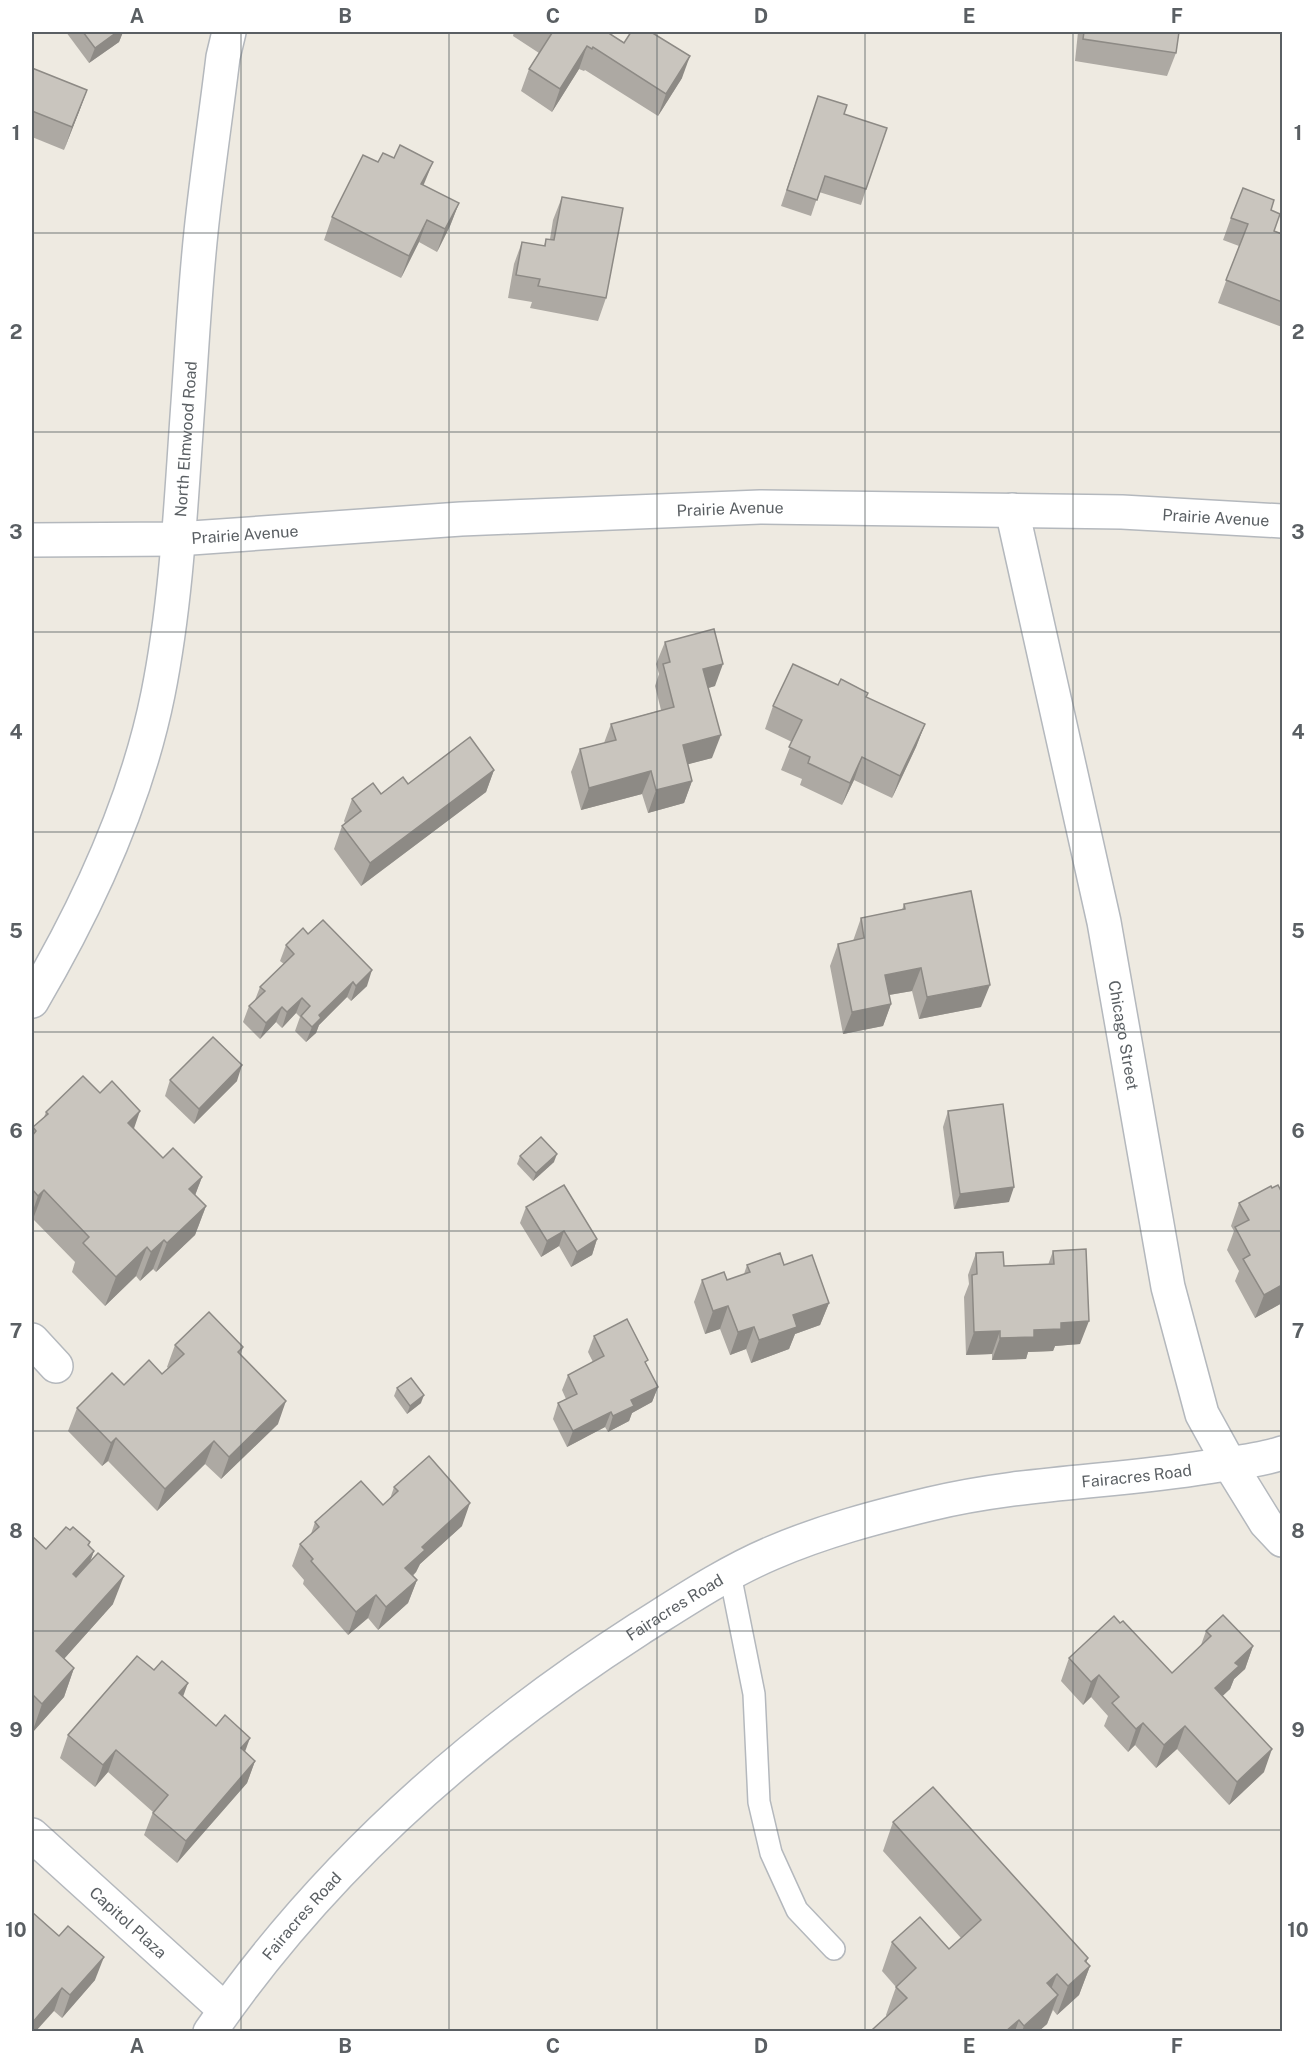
<svg xmlns="http://www.w3.org/2000/svg" width="1314" height="2063" font-family="'Public Sans',sans-serif">
	<style>
		.lines { fill: none; stroke-linecap: round; stroke-linejoin: round }
		.service-casing { stroke: #b4b8bd; stroke-width: 24 }
		.minor-casing { stroke: #b4b8bd; stroke-width: 36 }
		.service { stroke: #fff; stroke-width: 21 }
		.minor { stroke: #fff; stroke-width: 33 }
		.wall { fill: #ada9a3 }
		.shaded-wall { fill: #8d8a85 }
		.building { fill: #c9c5be; stroke: #8d8a85; stroke-width: 1.5 }
		.grid { fill: none; stroke: #5a5f63; stroke-width: 1.5; stroke-opacity: 0.55 }
		.labels { text-anchor: middle; stroke-width: 4.5; stroke-linejoin: round; paint-order: stroke }
		.street-label { font-size: 16px; fill: #5a5f63; stroke: #fff }
		.neatline { fill: none; stroke: #5a5f63; stroke-width: 2 }
		.grid-label { font-size: 20px; text-anchor: middle; font-weight: bold; fill: #5a5f63 }
	</style>
	<rect width="100%" height="100%" fill="#eeeae1"/>
	<g class="lines">
		<g class="service-casing">
			<path id="service" d="M730,1574L754,1694L759,1802L771,1853L797,1910L834,1949"/>
		</g>
		<g class="minor-casing">
			<g id="minor">
				<path id="s1" d="M1012,510L1104,922L1168,1287L1202,1414L1229,1463L1266,1523L1282,1540"/>
				<path id="s2" d="M32,540L177,539L461,519L760,507L1122,512L1282,521"/>
				<path id="s3" d="M32,1001C88,906 136,803 158,694C177,599 181,500 188,403C192,346 195,289 201,232C207,174 216,115 223,57L229,32"/>
				<path d="M32,1340L56,1366"/>
				<path id="s4" d="M32,1835L225,2010"/>
				<path id="s5" d="M210,2032C322,1869 474,1735 639,1629C682,1602 725,1573 772,1553C823,1531 876,1517 930,1504C1021,1482 1115,1482 1207,1467C1232,1463 1259,1461 1282,1453"/>
			</g>
		</g>
		<use href="#service" class="service"/>
		<use href="#minor" class="minor"/>
	</g>
	<g class="wall">
		<path d="M66,32H123L119,42L89,63Z"/>
		<path d="M514,32H613L612,35L682,78L658,116L585,70L584,71L579,69L552,112L521,91L529,69L539,53L513,36Z"/>
		<path d="M1078,32H1179L1176,53L1167,76L1075,61Z"/>
		<path d="M32,68L87,90L64,150L32,137Z"/>
		<path d="M818,96L844,114L866,189L861,205L819,192L811,216L781,206Z"/>
		<path d="M424,186L459,203L450,226L437,252L419,242L401,278L324,240L332,217Z"/>
		<path d="M562,197L606,298L598,321L530,308L532,302L508,298L514,264L522,242L544,246L546,239H550L553,220Z"/>
		<path d="M1271,210L1274,231L1282,234V327L1218,303L1239,246L1223,240L1231,218Z"/>
		<path d="M665,642L715,686L708,688L712,758L688,764L692,781L684,803L648,813L642,794L581,810L571,772L580,749L604,743L611,724L661,710L655,686L659,674L656,664Z"/>
		<path d="M838,685L868,693L866,698L925,724L916,747L892,798L854,780L842,805L800,785L802,779L781,770L792,742L765,729L773,706Z"/>
		<path d="M494,770L486,792L361,886L334,849L342,826L345,823L344,821L352,799L381,794Z"/>
		<path d="M904,904L981,1007L919,1019L912,991L889,995L891,1004L883,1026L843,1034L830,966L838,944L853,941L861,918L902,910Z"/>
		<path d="M308,934L367,986L351,1001L347,997L319,1025L316,1033L306,1042L295,1031L300,1017L296,1013L282,1028L276,1022L260,1039L243,1022L249,1006L255,1000L260,987L284,964L280,961L286,945Z"/>
		<path d="M170,1080L237,1081L194,1124L165,1096Z"/>
		<path d="M948,1111L1009,1202L954,1209L943,1127Z"/>
		<path d="M46,1112L134,1129L163,1158L202,1177L195,1195L206,1206L195,1235L156,1272L153,1269L140,1281L136,1276L105,1306L72,1272L75,1262L33,1219L32,1221V1131L33,1127L44,1117Z"/>
		<path d="M520,1156L554,1162L533,1181L517,1164Z"/>
		<path d="M1272,1188L1282,1303L1255,1318L1235,1281L1239,1271L1227,1250L1234,1231L1231,1226L1239,1203Z"/>
		<path d="M526,1207L597,1239L592,1255L571,1267L559,1246L541,1257L520,1223Z"/>
		<path d="M1053,1251L1080,1344L1055,1346L1053,1351L1028,1352L1026,1359L992,1360V1354L966,1355L964,1297L969,1284L968,1275L976,1253L1004,1266L1048,1265Z"/>
		<path d="M747,1265H784L829,1303L820,1325L795,1334L789,1349L751,1363L746,1349L730,1355L720,1329L705,1334L694,1302L702,1280H727L744,1274Z"/>
		<path d="M594,1336L646,1364L658,1387L652,1402L632,1413L629,1421L608,1432L605,1427L567,1447L553,1419L558,1403L566,1399L562,1390L568,1375L593,1362L588,1352Z"/>
		<path d="M175,1345L243,1347L241,1354L278,1424L221,1479L205,1464L157,1511L108,1461L102,1466L68,1431L77,1408L124,1385L162,1374L168,1368L167,1367Z"/>
		<path d="M397,1388L421,1403L407,1414L394,1396Z"/>
		<path d="M394,1487L462,1526L420,1564L416,1572L413,1576L417,1580L408,1603L378,1630L368,1618L348,1635L303,1584L304,1580L292,1566L300,1544L311,1534L315,1522L383,1505L390,1499Z"/>
		<path d="M32,1536L46,1549L89,1546L94,1551L90,1562L113,1604L64,1659L74,1668L64,1697L32,1733Z"/>
		<path d="M1206,1631L1253,1646L1245,1669L1234,1679L1230,1689L1222,1696L1264,1772L1229,1805L1177,1749L1156,1768L1135,1745L1128,1752L1104,1726L1108,1716L1091,1697L1083,1705L1061,1681L1069,1658L1172,1673L1201,1645Z"/>
		<path d="M183,1697L255,1761L247,1783L177,1863L144,1835L153,1812L108,1772L95,1787L60,1758L68,1735Z"/>
		<path d="M893,1822L1088,1958L1086,1962L1090,1966L1079,1995L1057,2015L1053,2010L1047,2024L1039,2031H872L873,2029L887,2017L886,2015L896,1987L882,1971L892,1942L949,1949L961,1938L883,1851Z"/>
		<path d="M32,1912L95,1980L62,2018L54,2011Z"/>
	</g>
	<g class="shaded-wall">
		<path d="M117,32H123L119,42L89,63L95,48Z"/>
		<path d="M587,46L579,69L552,112L560,89Z"/>
		<path d="M690,56L682,78L658,116L666,94Z"/>
		<path d="M87,90L79,112L64,150L72,127Z"/>
		<path d="M433,162L424,184L413,207L421,184Z"/>
		<path d="M459,203L450,226L437,252L445,229Z"/>
		<path d="M427,220L419,242L401,278L409,256Z"/>
		<path d="M723,664L715,686L695,692L703,669Z"/>
		<path d="M925,724L916,747L892,798L900,776Z"/>
		<path d="M721,735L712,758L674,768L683,745Z"/>
		<path d="M862,757L854,780L842,805L850,783Z"/>
		<path d="M494,770L486,792L361,886L370,863Z"/>
		<path d="M651,771L642,794L581,810L589,788Z"/>
		<path d="M692,781L684,803L648,813L656,790Z"/>
		<path d="M921,968L912,991L877,997L885,975Z"/>
		<path d="M372,970L367,986L351,1001L356,986Z"/>
		<path d="M353,982L347,997L319,1025L316,1033L306,1042L312,1027L319,1015Z"/>
		<path d="M990,985L981,1007L919,1019L927,997Z"/>
		<path d="M302,998L296,1013L282,1028L287,1012Z"/>
		<path d="M891,1004L883,1026L843,1034L852,1012Z"/>
		<path d="M282,1007L276,1022L260,1039L266,1023Z"/>
		<path d="M242,1065L237,1081L194,1124L199,1109Z"/>
		<path d="M140,1111L130,1140L128,1123Z"/>
		<path d="M557,1154L554,1162L533,1181L536,1173Z"/>
		<path d="M202,1177L191,1206L189,1189Z"/>
		<path d="M1014,1187L1009,1202L954,1209L960,1194Z"/>
		<path d="M44,1190L33,1219L32,1221V1213L38,1196Z"/>
		<path d="M206,1206L195,1235L156,1272L167,1243Z"/>
		<path d="M564,1231L559,1246L541,1257L547,1241Z"/>
		<path d="M597,1239L592,1255L571,1267L577,1252Z"/>
		<path d="M164,1240L153,1269L140,1281L151,1252Z"/>
		<path d="M147,1247L136,1276L105,1306L116,1277Z"/>
		<path d="M1282,1285V1303L1255,1318L1264,1295Z"/>
		<path d="M829,1303L820,1325L795,1334L789,1349L751,1363L759,1340L793,1315Z"/>
		<path d="M728,1306L720,1329L705,1334L713,1311Z"/>
		<path d="M1089,1321L1080,1344L1055,1346L1053,1351L1028,1352L1026,1359L992,1360L1000,1338L1061,1323Z"/>
		<path d="M754,1327L746,1349L730,1355L738,1332Z"/>
		<path d="M1000,1331L992,1354L966,1355L974,1332Z"/>
		<path d="M658,1387L652,1402L632,1413L629,1421L608,1432L613,1416L631,1400Z"/>
		<path d="M424,1395L421,1403L407,1414L410,1406Z"/>
		<path d="M286,1401L278,1424L221,1479L229,1457Z"/>
		<path d="M611,1412L605,1427L567,1447L573,1431Z"/>
		<path d="M116,1438L108,1461L102,1466L111,1443Z"/>
		<path d="M214,1441L205,1464L157,1511L165,1489Z"/>
		<path d="M470,1503L462,1526L420,1564L416,1572L397,1590L405,1568L422,1547Z"/>
		<path d="M90,1542L82,1563L94,1551L83,1580L62,1603L73,1574L88,1545Z"/>
		<path d="M124,1576L113,1604L45,1680L56,1651Z"/>
		<path d="M417,1580L408,1603L378,1630L386,1607Z"/>
		<path d="M376,1595L368,1618L348,1635L356,1612Z"/>
		<path d="M1253,1646L1245,1669L1234,1679L1230,1689L1207,1711L1215,1688L1235,1663Z"/>
		<path d="M74,1668L64,1697L32,1733L42,1704Z"/>
		<path d="M1099,1675L1091,1697L1083,1705L1091,1682Z"/>
		<path d="M188,1683L180,1705L179,1693Z"/>
		<path d="M1143,1723L1135,1745L1128,1752L1136,1729Z"/>
		<path d="M1185,1726L1177,1749L1156,1768L1164,1745Z"/>
		<path d="M250,1738L242,1760L241,1748Z"/>
		<path d="M1272,1749L1264,1772L1229,1805L1237,1782Z"/>
		<path d="M116,1750L108,1772L95,1787L103,1765Z"/>
		<path d="M255,1761L247,1783L177,1863L186,1841Z"/>
		<path d="M104,1957L95,1980L62,2018L70,1995Z"/>
		<path d="M1088,1958L1082,1973L1090,1966L1079,1995L1057,2015L1068,1986L1085,1961Z"/>
		<path d="M1057,1974L1046,2002L1047,1983Z"/>
		<path d="M62,1988L54,2011L36,2031H32V2023Z"/>
		<path d="M1058,1995L1047,2024L1039,2031H1022L1024,2026Z"/>
		<path d="M1019,2020L1015,2031H1006Z"/>
	</g>
	<g class="building">
		<path d="M83,32H117L95,48Z"/>
		<path d="M550,32H611L610,34L624,43L631,32H651L690,56L666,94L593,47L592,49L587,46L560,89L529,69L552,33Z"/>
		<path d="M1084,32H1179L1176,53L1083,39Z"/>
		<path d="M32,68L87,90L72,127L32,111Z"/>
		<path d="M818,96L847,105L844,114L887,128L866,189L825,176L817,200L787,190Z"/>
		<path d="M400,145L433,162L421,184L459,203L445,229L427,220L409,256L332,217L363,155L378,162L383,153L394,158Z"/>
		<path d="M1243,188L1274,200L1271,210L1280,214L1274,231L1282,234V302L1226,280L1248,224L1231,218Z"/>
		<path d="M562,197L623,208L606,298L538,286L540,279L516,275L522,242L545,246L546,239L554,240Z"/>
		<path d="M714,629L723,664L703,669L721,735L683,745L692,781L656,790L651,771L589,788L580,749L616,740L611,724L674,707L663,664L670,662L665,642Z"/>
		<path d="M793,664L838,685L841,679L868,693L866,697L925,724L900,776L862,757L850,783L808,763L810,757L789,747L802,720L773,706Z"/>
		<path d="M470,737L494,770L370,863L342,826L361,811L352,799L373,783L381,794L403,777L408,784Z"/>
		<path d="M971,891L990,985L927,997L921,968L885,975L891,1004L852,1012L838,944L864,938L861,918L905,909L904,904Z"/>
		<path d="M323,920L372,970L356,986L353,982L319,1015L321,1018L312,1027L301,1016L310,1006L302,998L287,1012L282,1007L266,1023L249,1006L265,991L260,987L294,954L286,945L303,928L308,934Z"/>
		<path d="M213,1037L242,1065L199,1109L170,1080Z"/>
		<path d="M83,1076L100,1093L112,1081L140,1111L128,1123L163,1158L173,1148L202,1177L189,1189L206,1206L167,1243L164,1240L151,1252L147,1247L116,1277L83,1243L89,1237L44,1190L38,1196L32,1189V1136L36,1131L33,1127L48,1114L46,1112Z"/>
		<path d="M1003,1104L1014,1187L960,1194L948,1111Z"/>
		<path d="M541,1137L557,1154L536,1173L520,1156Z"/>
		<path d="M564,1185L597,1239L577,1252L564,1231L547,1241L526,1207Z"/>
		<path d="M1278,1185L1282,1193V1285L1264,1295L1243,1259L1250,1255L1235,1227L1249,1220L1239,1203L1271,1186L1272,1188Z"/>
		<path d="M1086,1249L1089,1321L1061,1323V1329L1034,1330V1337L1000,1338V1331L974,1332L972,1275L977,1274L976,1253L1003,1252L1004,1266L1054,1264L1053,1251Z"/>
		<path d="M780,1253L784,1265L812,1255L829,1303L793,1315L797,1327L759,1340L754,1327L738,1332L728,1306L713,1311L702,1280L724,1272L727,1280L750,1272L747,1265Z"/>
		<path d="M209,1312L243,1347L238,1352L286,1401L229,1457L214,1441L165,1489L116,1438L111,1443L77,1408L112,1373L124,1385L149,1360L162,1374L184,1354L175,1345Z"/>
		<path d="M627,1319L648,1360L645,1362L658,1387L631,1400L634,1406L613,1416L611,1412L573,1431L558,1403L577,1394L568,1375L604,1356L594,1336Z"/>
		<path d="M411,1378L424,1395L410,1406L397,1388Z"/>
		<path d="M429,1456L470,1503L422,1547L425,1550L405,1568L417,1580L386,1607L376,1595L356,1612L311,1561L313,1559L300,1544L319,1527L315,1522L361,1481L383,1505L398,1491L394,1487Z"/>
		<path d="M66,1527L70,1530L73,1527L90,1542L88,1545L94,1551L73,1574L76,1577L98,1553L124,1576L56,1651L74,1668L42,1704L32,1694V1536L46,1549Z"/>
		<path d="M1223,1615L1253,1646L1235,1663L1239,1666L1215,1688L1272,1749L1237,1782L1185,1726L1164,1745L1143,1723L1136,1729L1112,1703L1119,1697L1099,1675L1091,1682L1069,1658L1114,1616L1120,1623L1123,1621L1172,1673L1211,1636L1206,1631Z"/>
		<path d="M137,1656L154,1670L162,1661L188,1683L179,1693L216,1726L225,1715L250,1738L241,1748L255,1761L186,1841L153,1813L168,1795L116,1750L103,1765L68,1735Z"/>
		<path d="M933,1787L1088,1958L1085,1961L1090,1966L1068,1986L1057,1974L1047,1983L1058,1995L1024,2026L1019,2020L1006,2031H875L873,2029L907,1998L896,1987L916,1968L892,1942L920,1917L949,1949L981,1920L893,1822Z"/>
		<path d="M32,1912L59,1936L68,1926L104,1957L70,1995L62,1988L32,2023Z"/>
	</g>
	<path class="grid" d="M241,32V2032M449,32V2032M657,32V2032M865,32V2032M1073,32V2032M32,233H1282M32,432H1282M32,632H1282M32,832H1282M32,1032H1282M32,1231H1282M32,1431H1282M32,1631H1282M32,1830H1282"/>
	<g class="labels">
		<g class="street-label">
			<text dy="6" stroke="none"><textPath href="#s3" startOffset="590">North Elmwood Road</textPath></text>
			<text dy="6" stroke="none"><textPath href="#s2" startOffset="699">Prairie Avenue</textPath></text>
			<text dy="6" stroke="none"><textPath href="#s2" startOffset="1185">Prairie Avenue</textPath></text>
			<text dy="6" stroke="none"><textPath href="#s2" startOffset="213">Prairie Avenue</textPath></text>
			<text dy="6" stroke="none"><textPath href="#s1" startOffset="537">Chicago Street</textPath></text>
			<text dy="6" stroke="none"><textPath href="#s5" startOffset="1120">Fairacres Road</textPath></text>
			<text dy="6" stroke="none"><textPath href="#s5" startOffset="634">Fairacres Road</textPath></text>
			<text dy="6" stroke="none"><textPath href="#s5" startOffset="148">Fairacres Road</textPath></text>
			<text dy="6" stroke="none"><textPath href="#s4" startOffset="130">Capitol Plaza</textPath></text>
		</g>
	</g>
	<rect width="1314" height="2063" fill="none" stroke="#ffffff" stroke-width="66"/>
	<rect x="33" y="33" width="1248" height="1997" class="neatline"/>
	<g class="grid-label">
		<text x="137" y="23">A</text>
		<text x="345" y="23">B</text>
		<text x="553" y="23">C</text>
		<text x="761" y="23">D</text>
		<text x="969" y="23">E</text>
		<text x="1177" y="23">F</text>
		<text x="16" y="140">1</text>
		<text x="1298" y="140">1</text>
		<text x="16" y="339">2</text>
		<text x="1298" y="339">2</text>
		<text x="16" y="539">3</text>
		<text x="1298" y="539">3</text>
		<text x="16" y="739">4</text>
		<text x="1298" y="739">4</text>
		<text x="16" y="938">5</text>
		<text x="1298" y="938">5</text>
		<text x="16" y="1138">6</text>
		<text x="1298" y="1138">6</text>
		<text x="16" y="1338">7</text>
		<text x="1298" y="1338">7</text>
		<text x="16" y="1538">8</text>
		<text x="1298" y="1538">8</text>
		<text x="16" y="1737">9</text>
		<text x="1298" y="1737">9</text>
		<text x="16" y="1937">10</text>
		<text x="1298" y="1937">10</text>
		<text x="137" y="2053">A</text>
		<text x="345" y="2053">B</text>
		<text x="553" y="2053">C</text>
		<text x="761" y="2053">D</text>
		<text x="969" y="2053">E</text>
		<text x="1177" y="2053">F</text>
	</g>
</svg>
